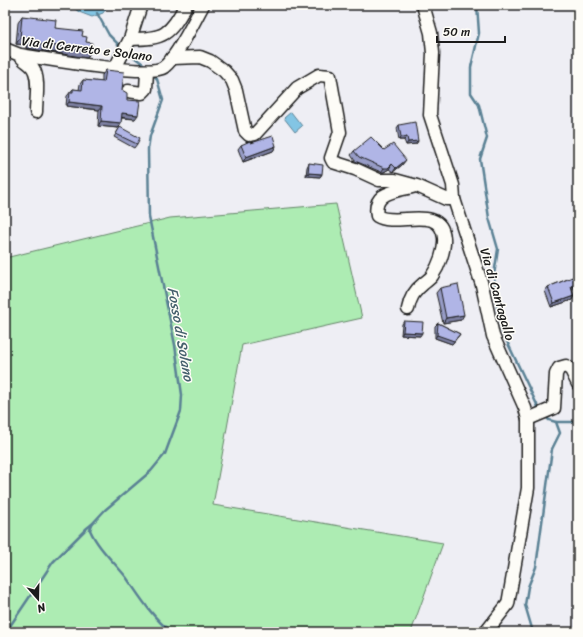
<svg xmlns="http://www.w3.org/2000/svg" width="583" height="637" font-family="Sriracha,sans-serif">
	<style>
		.green { fill: #adecb3; stroke: #648468 }
		.water { fill: #83c5e4; stroke: #5a8194 }
		.lines { fill: none; stroke-linecap: round; stroke-linejoin: round }
		.stream { stroke: #5a8194; stroke-width: 2.5 }
		.minor-casing { stroke: #1c1c1c; stroke-width: 15 }
		.minor { stroke: #fdfcf7; stroke-width: 12 }
		.wall { fill: #979cc6; stroke: #1c1c1c }
		.shaded-wall { fill: #7b7fa1; stroke: #1c1c1c }
		.building { fill: #b0b5e6; stroke: #1c1c1c }
		.labels { text-anchor: middle; stroke-width: 3; stroke-linejoin: round; paint-order: stroke }
		.street-label { font-size: 13px; fill: #1c1c1c; stroke: #fdfcf7 }
		.water-label { font-size: 14px; font-style: italic; fill: #45606c; stroke: #fdfcf7 }
	</style>
	<rect width="100%" height="100%" fill="#eeeef4"/>
	<filter id="ink" filterUnits="userSpaceOnUse"><feTurbulence type="fractalNoise" baseFrequency=".025" numOctaves="2"/><feDisplacementMap in="SourceGraphic" scale="8" xChannelSelector="R" yChannelSelector="G"/><feConvolveMatrix kernelMatrix="1 2 1 2 8 2 1 2 1" color-interpolation-filters="sRGB"/></filter>
	<g filter="url(#ink)">
		<path class="green" d="M336,204L362,318L242,345L213,505L443,543L411,632H5V258L170,218Z"/>
		<g class="water">
			<path d="M70,5H108L103,13L92,17L79,12Z"/>
			<path d="M291,112L302,126L295,132L284,118Z"/>
		</g>
		<g class="lines">
			<g class="stream">
				<path d="M477,5L479,33L471,67V93L479,105L487,138L480,159L489,218L498,249L494,275L496,301L502,331L540,411"/>
				<path d="M97,13L109,35L122,48"/>
				<path d="M127,52L146,66"/>
				<path d="M153,74L157,79L163,100L150,136L148,149L149,217L175,345L182,395L181,411L165,454L151,471L105,510L92,524L90,530C98,548 114,562 126,577C140,597 152,617 171,632"/>
				<path d="M556,422H578"/>
				<path d="M6,632L53,562L87,528L92,524"/>
				<path d="M533,632L525,605L528,587L536,567L552,449L560,433L556,422L549,420L545,416"/>
			</g>
			<g class="minor-casing">
				<g id="minor">
					<path d="M423,5L431,33L433,53L430,115L453,185L454,199L482,285L493,336L525,408L528,419V488L508,604L486,632"/>
					<path d="M130,39C165,39 169,35 186,5"/>
					<path d="M5,49L20,55C42,58 151,78 164,67C178,56 194,21 203,5"/>
					<path d="M20,55C23,61 30,63 33,68C40,79 36,99 36,112"/>
					<path d="M172,58L200,57L210,61L224,71L232,80L236,90L245,131L249,135L255,134L297,88L319,75L330,76L340,132L331,158L333,162L355,169L379,180H395L417,186L446,199H454"/>
					<path d="M115,68L130,39L141,5"/>
					<path d="M128,91L142,93L146,89L147,71"/>
					<path d="M408,309C410,298 414,291 423,284C426,281 430,279 432,276C439,266 445,250 444,238C441,203 396,228 377,216C372,191 396,192 415,186"/>
					<path d="M528,419L554,408L556,374L559,368L566,366L571,370L578,384"/>
				</g>
			</g>
			<use href="#minor" class="minor"/>
		</g>
		<g class="wall">
			<path d="M22,16L55,28L86,42L87,58L26,48V45L16,44L18,23Z"/>
			<path d="M106,70L122,90L135,119L122,118L118,128L98,126L99,110L66,106L67,96L73,89L79,90L80,84L83,80L102,82V75Z"/>
			<path d="M399,125L418,141L416,144L406,145L404,140H399L397,128Z"/>
			<path d="M120,127L137,144L134,148L114,137Z"/>
			<path d="M251,143L276,146L273,151L243,162L238,149L241,145Z"/>
			<path d="M384,150L402,165L393,172L389,169L384,172H381L355,161L351,155L354,151Z"/>
			<path d="M309,163L322,174L320,177L306,176L307,167Z"/>
			<path d="M576,268H578V287L572,289V300L551,307L545,291L548,287L575,276L574,273Z"/>
			<path d="M440,288L461,320L443,323L436,293Z"/>
			<path d="M404,321L420,336L401,335L402,324Z"/>
			<path d="M438,323L460,334L452,344L435,338V326Z"/>
		</g>
		<g class="shaded-wall">
			<path d="M169,5H178L176,8Z"/>
			<path d="M20,38L31,39L26,45L16,44Z"/>
			<path d="M30,42L91,51L87,58L26,48Z"/>
			<path d="M69,102L102,106L99,110L66,106Z"/>
			<path d="M122,113L138,115L135,119L119,117Z"/>
			<path d="M101,121L121,123L118,128L98,126Z"/>
			<path d="M401,137H407L404,140H399Z"/>
			<path d="M418,141L416,144L406,145L408,142Z"/>
			<path d="M276,146L273,151L243,162L246,157Z"/>
			<path d="M406,160L402,165L393,172L396,168Z"/>
			<path d="M392,164L389,169L384,172H381L384,168Z"/>
			<path d="M308,173L322,174L320,177L306,176Z"/>
			<path d="M578,284V287L568,291L571,287Z"/>
			<path d="M574,296L572,300L551,307L554,303Z"/>
			<path d="M464,315L461,320L443,323L446,318Z"/>
			<path d="M403,332L422,333L420,336L401,335Z"/>
			<path d="M460,334L452,344L435,338L437,335Z"/>
		</g>
		<g class="building">
			<path d="M22,16L56,20L55,28L83,31L82,36L87,37L86,42L92,43L91,51L30,42L31,39L20,38Z"/>
			<path d="M106,70L124,72L122,90L127,93V100L140,101L138,115L122,113L121,123L101,121L102,106L69,102L70,92H73V89L82,90L83,80L104,82Z"/>
			<path d="M415,122L418,141L408,142L407,137H401L399,125Z"/>
			<path d="M120,127L140,138L137,144L116,134Z"/>
			<path d="M273,136L276,146L246,157L241,145L250,141L251,143Z"/>
			<path d="M371,137L384,150L393,144L406,160L396,168L392,164L388,168H384L359,157L354,151Z"/>
			<path d="M309,163L323,165L322,174L308,173Z"/>
			<path d="M578,275V284L571,287L574,296L554,303L548,287Z"/>
			<path d="M458,284L464,315L446,318L440,288Z"/>
			<path d="M404,321L423,322L422,333L403,332Z"/>
			<path d="M438,323L460,334L454,341L437,335Z"/>
		</g>
	</g>
	<g class="labels">
		<g class="street-label">
			<text transform="translate(87 48) rotate(7)" y="5">Via di Cerreto e Solano</text>
			<text transform="translate(498 294) rotate(74)" y="5">Via di Cantagallo</text>
		</g>
		<g class="water-label">
			<text transform="translate(181 334) rotate(80)" y="5">Fosso di Solano</text>
		</g>
	</g>
	<rect width="583" height="637" fill="none" stroke="#fdfcf7" stroke-width="20"/>
	<rect x="10" y="10" width="563" height="617" fill="none" stroke="#1c1c1c" stroke-width="1.5" filter="url(#ink)"/>
	<g transform="translate(38 599) rotate(160)" stroke="#fdfcf7" stroke-width="3" paint-order="stroke">
	<path d="M0-3L7 15L0 10L-7 15Z" fill="#1c1c1c"/>
	<text y="-6" font-size="11" font-weight="bold" text-anchor="middle" fill="#1c1c1c">N</text>
	</g>
	<path d="M437 36v6h68v-6" fill="none" stroke="#1c1c1c" stroke-width="2"/>
	<text x="443" y="36" font-size="12" fill="#1c1c1c" stroke="#fdfcf7" stroke-width="3" paint-order="stroke">50 m</text>
</svg>
